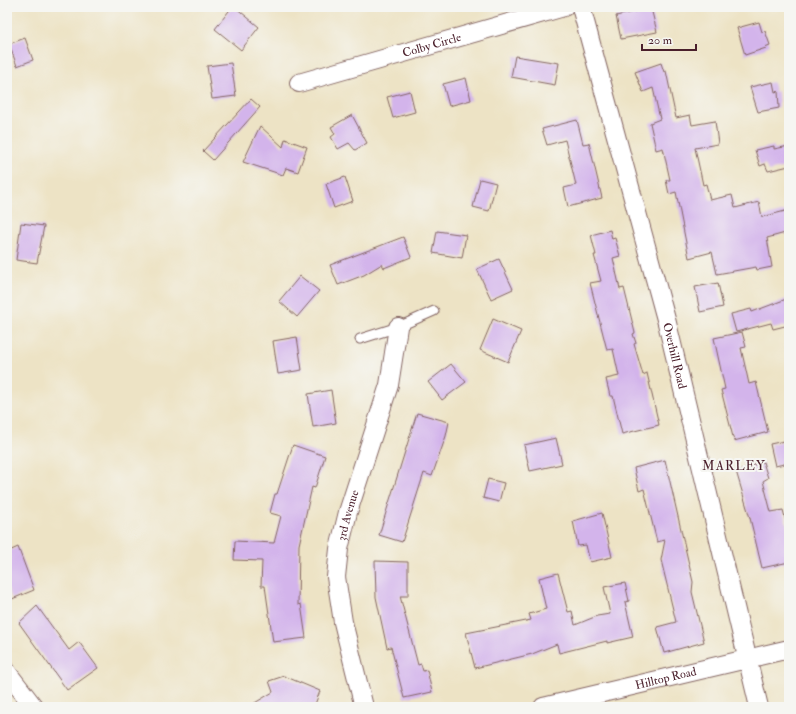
<svg xmlns="http://www.w3.org/2000/svg" width="796" height="714" font-family="'IM FELL Double Pica',serif">
	<style>
		.building { fill: #d3b4eb }
		.lines { fill: none; stroke-linecap: round; stroke-linejoin: round }
		.lane-casing { stroke: #836461; stroke-width: 11 }
		.street-casing { stroke: #836461; stroke-width: 20 }
		.lane { stroke: #fff; stroke-width: 9 }
		.street { stroke: #fff; stroke-width: 18 }
		.labels { text-anchor: middle; stroke-width: 4; stroke-linejoin: round; paint-order: stroke }
		.street-label { font-size: 12px; fill: #4a1f2b; stroke: #f6f6f2 }
		.neighbourhood-label { font-size: 13px; letter-spacing: 1px; fill: #4a1f2b; stroke: #f6f6f2 }
	</style>
	<rect width="100%" height="100%" fill="#f6f6f2"/>
	<filter id="ink" filterUnits="userSpaceOnUse"><feTurbulence type="fractalNoise" baseFrequency=".025" numOctaves="2"/><feDisplacementMap in="SourceGraphic" scale="8" xChannelSelector="R" yChannelSelector="G"/><feConvolveMatrix kernelMatrix="1 2 1 2 8 2 1 2 1" color-interpolation-filters="sRGB"/></filter>
	<filter id="wash" filterUnits="userSpaceOnUse"><feTurbulence type="fractalNoise" baseFrequency=".012" numOctaves="4" result="noise"/><feDisplacementMap in="SourceGraphic" scale="16" xChannelSelector="R" yChannelSelector="G"/><feGaussianBlur stdDeviation="0.9" result="paint"/><feColorMatrix in="noise" values="0 0 0 0 0 0 0 0 0 0 0 0 0 0 0 0 0 1.4 0 .05"/><feComposite in="paint" operator="in"/></filter>
	<g filter="url(#wash)">
		<rect width="100%" height="100%" fill="#ede3c5"/>
		<g id="blocks">
			<g class="building">
				<path d="M232,7H235L259,27L241,50L215,29Z"/>
				<path d="M651,8L657,32L621,39L616,16Z"/>
				<path d="M759,22L762,32L765,31L770,45L765,47L766,48L745,55L737,28Z"/>
				<path d="M25,38L33,60L17,66L9,44Z"/>
				<path d="M515,56L559,63L555,85L511,77Z"/>
				<path d="M231,63L236,96L212,99L207,66Z"/>
				<path d="M661,63L664,72L666,71L676,118L690,115L692,125L715,121L718,144L695,148L703,185L706,184L710,200L732,195L735,208L759,202L762,217L789,210V232L767,238L772,267L757,270L756,267L717,274L712,252L689,258L676,192L669,194L666,180H670L663,148L656,150L650,123L660,119L653,88L643,92L635,72Z"/>
				<path d="M466,78L471,100L449,106L443,84Z"/>
				<path d="M773,82L775,92L778,91L779,108L758,112L750,87Z"/>
				<path d="M410,91L415,112L393,118L387,97Z"/>
				<path d="M251,99L260,107L213,160L203,151Z"/>
				<path d="M352,115L367,143L355,150L349,143L338,149L331,137L335,134L331,127Z"/>
				<path d="M577,120L583,144L589,143L602,198L568,207L564,188L576,185L565,140L547,145L542,129Z"/>
				<path d="M260,126L283,147L285,139L307,147L298,172L286,168L283,175L243,162Z"/>
				<path d="M774,146V149L789,146V166L768,171L765,164L760,166L755,150Z"/>
				<path d="M345,177L353,201L334,208L326,184Z"/>
				<path d="M480,179L496,183L489,211L473,207Z"/>
				<path d="M21,223L44,226L37,263L16,260Z"/>
				<path d="M610,230L612,239L615,238L620,256L613,258L620,289L624,288L635,333L633,334L636,343L634,344L643,375L647,373L659,425L622,434L613,396H610L606,379L619,376L613,349L607,350L590,283L601,281L594,255H596L591,235Z"/>
				<path d="M437,231L466,235L462,258L433,253Z"/>
				<path d="M403,237L411,257L384,268L382,264L364,275L338,285L330,265Z"/>
				<path d="M499,259L513,289L491,299L477,269Z"/>
				<path d="M300,276L319,291L297,317L279,301Z"/>
				<path d="M718,283L723,307L700,312L695,287Z"/>
				<path d="M789,298V325L773,329L771,323L736,332L731,314L751,309L752,312Z"/>
				<path d="M493,319L521,331L508,362L480,350Z"/>
				<path d="M742,332L746,347L741,348L749,384L756,382L768,432L734,441L721,390L725,389L714,338Z"/>
				<path d="M297,337L302,370L278,374L273,341Z"/>
				<path d="M451,364L466,382L442,400L428,382Z"/>
				<path d="M331,390L336,423L313,427L308,394Z"/>
				<path d="M417,413L449,422L446,436L432,476L424,473L402,542L379,535Z"/>
				<path d="M556,438L562,464L530,471L524,445Z"/>
				<path d="M789,440V463L775,466L770,444Z"/>
				<path d="M293,445L325,456L315,488L312,487L299,545L298,605L301,604L306,638L273,642L265,586H261L262,561L234,560L235,541L274,543L281,516L270,513L275,494H277Z"/>
				<path d="M665,460L693,582L692,592L704,642L664,653L657,627L676,622L661,560L665,540L657,542L644,489L639,491L634,468Z"/>
				<path d="M763,462L768,478L763,481L771,512L783,510L789,533V562L762,568L750,518L736,471Z"/>
				<path d="M488,479L504,483L499,502L483,498Z"/>
				<path d="M602,513L612,557L590,562L586,545L578,546L573,521Z"/>
				<path d="M18,547L34,590L12,599L7,586V552Z"/>
				<path d="M375,561L408,562V596H400L418,665L421,664L423,671L427,670L432,692L404,698L391,647L387,648L376,597Z"/>
				<path d="M558,573L568,612L572,611L575,625L597,616L610,614L604,587L625,583L629,601L625,602L633,637L607,643V641L559,653L557,644L532,654L475,668L466,633L531,620L529,614L546,609L539,578Z"/>
				<path d="M37,606L69,650L79,642L98,668L67,690L19,623Z"/>
				<path d="M284,676L320,691L314,707H248L273,692L269,681Z"/>
			</g>
		</g>
	</g>
	<g filter="url(#ink)">
		<use href="#blocks" fill-opacity="0" stroke="#836461" stroke-width="1"/>
		<g class="lines">
			<g class="lane-casing">
				<path id="lane" d="M360,339L398,327L434,311"/>
			</g>
			<g class="street-casing">
				<g id="street">
					<path id="s1" d="M581,7L667,323L759,707"/>
					<path id="s2" d="M299,83L564,7"/>
					<path d="M7,672L34,707"/>
					<path id="s3" d="M364,707L343,622L336,577L339,549L348,512L389,385L398,327"/>
					<path id="s4" d="M543,707L789,649"/>
				</g>
			</g>
			<use href="#lane" class="lane"/>
			<use href="#street" class="street"/>
		</g>
	</g>
	<g class="labels">
		<g class="street-label">
			<text dy="4" stroke="none"><textPath href="#s2" startOffset="138">Colby Circle</textPath></text>
			<text dy="4" stroke="none"><textPath href="#s1" startOffset="361">Overhill Road</textPath></text>
			<text dy="4" stroke="none"><textPath href="#s3" startOffset="196">3rd Avenue</textPath></text>
			<text dy="4" stroke="none"><textPath href="#s4" startOffset="126">Hilltop Road</textPath></text>
		</g>
		<g class="neighbourhood-label">
			<text x="734" y="470">MARLEY</text>
		</g>
	</g>
	<rect width="796" height="714" fill="none" stroke="#f6f6f2" stroke-width="24"/>
	<path d="M642 44v6h54v-6" fill="none" stroke="#4a1f2b" stroke-width="2"/>
	<text x="648" y="44" font-size="12" fill="#4a1f2b" stroke="#f6f6f2" stroke-width="3" paint-order="stroke">20 m</text>
</svg>
